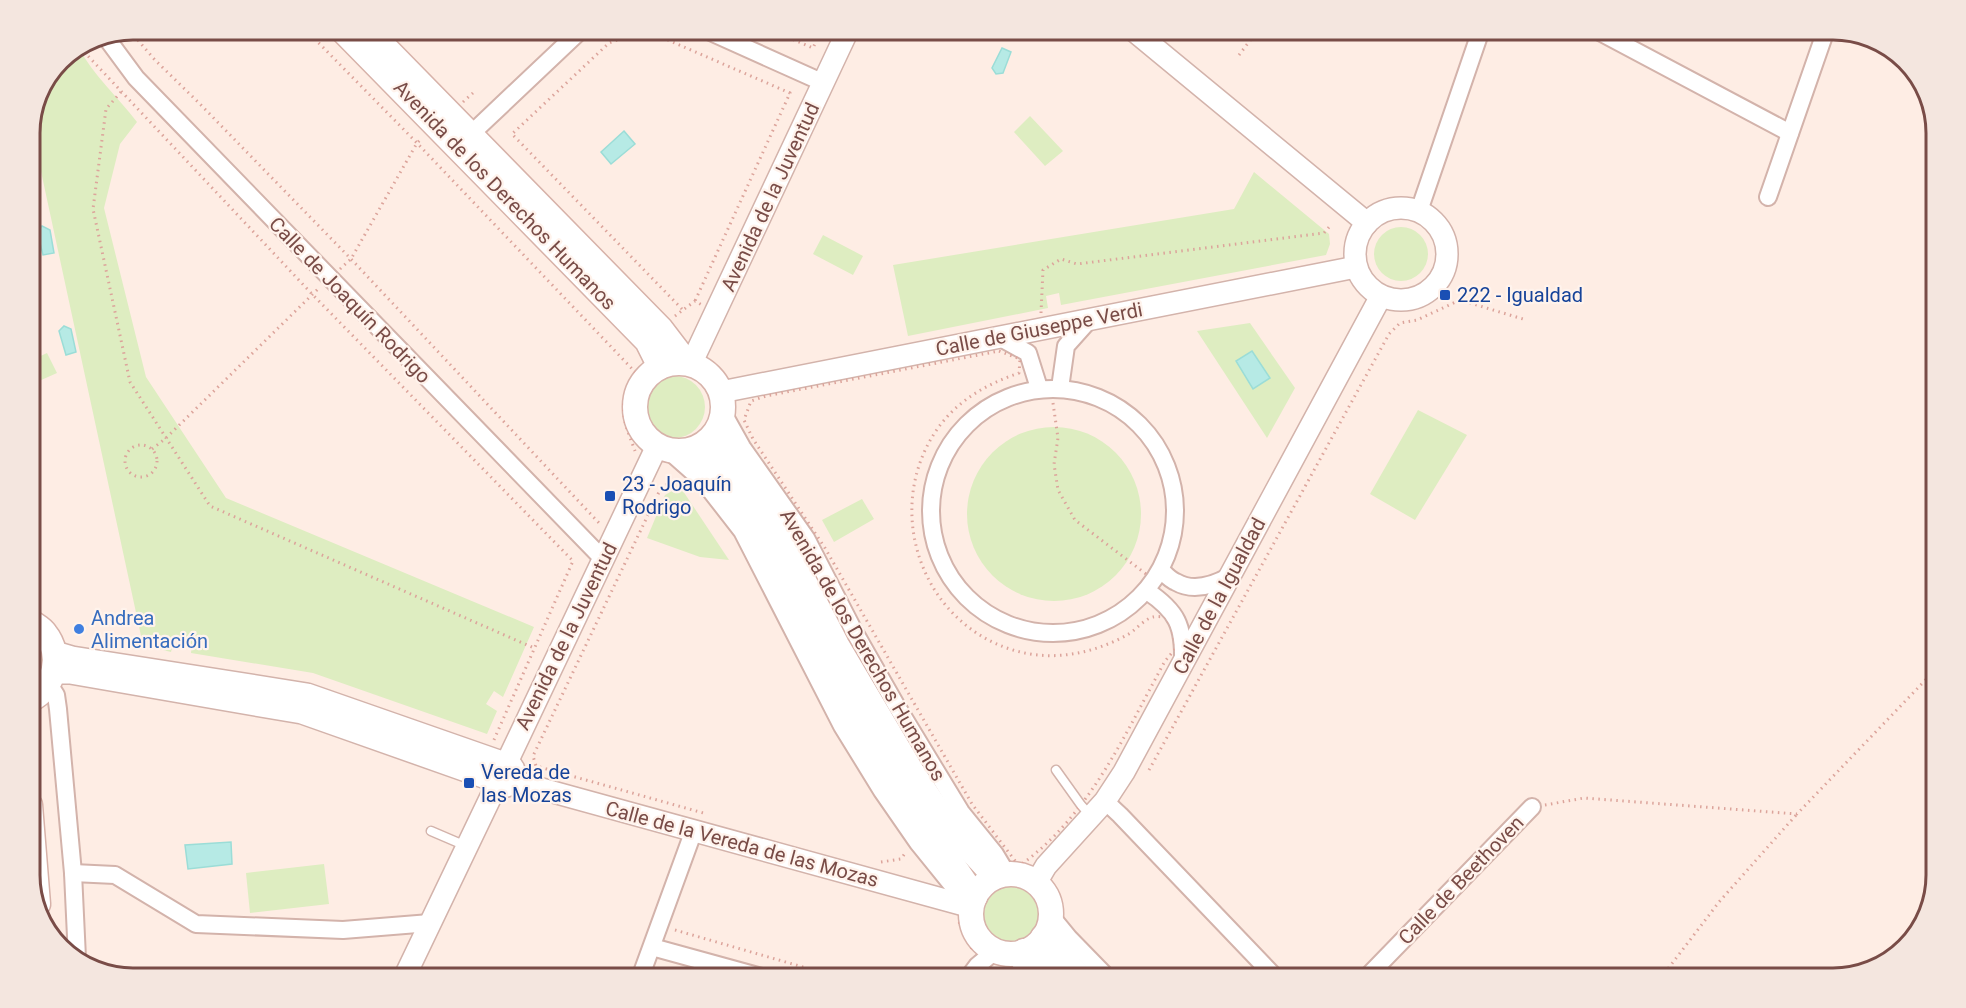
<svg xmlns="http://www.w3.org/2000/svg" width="1966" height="1008" font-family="Roboto,sans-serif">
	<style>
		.green { fill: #deedc1 }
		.water { fill: #b6eae5; stroke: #9bddd7; stroke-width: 1.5 }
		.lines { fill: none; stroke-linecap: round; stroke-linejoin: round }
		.service-casing { stroke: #d3b3ab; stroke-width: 11 }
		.minor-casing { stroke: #d3b3ab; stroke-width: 20 }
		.tertiary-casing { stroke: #d3b3ab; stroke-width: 24 }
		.secondary-casing { stroke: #d7b2a9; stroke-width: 27 }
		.path { stroke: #dca49b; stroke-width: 3; stroke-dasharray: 1.5 4.5; stroke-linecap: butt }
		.service { stroke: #fff; stroke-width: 8 }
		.minor { stroke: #fff; stroke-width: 16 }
		.tertiary { stroke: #fff; stroke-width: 21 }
		.secondary { stroke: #fff; stroke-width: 24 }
		.transit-dot { fill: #1a4fb4; stroke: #fff3ec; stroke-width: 2 }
		.shop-dot { fill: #3f7fe0; stroke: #fff3ec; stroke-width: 2 }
		.labels { text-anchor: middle; stroke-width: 4.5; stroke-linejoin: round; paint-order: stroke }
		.street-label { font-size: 20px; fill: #794c47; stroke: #fff3ec }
		.transit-label { font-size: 20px; fill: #164399; stroke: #fff3ec; text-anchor: start }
		.shop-label { font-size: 20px; fill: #366cbe; stroke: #fff3ec; text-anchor: start }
		.rim { fill: none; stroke: #794c47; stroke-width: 3 }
	</style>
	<rect width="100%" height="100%" fill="#feede4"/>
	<g class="green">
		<path d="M79,48C93,75 118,97 137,122L120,144L104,208L146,377L226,498L534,627L503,697L494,691L486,704L497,711L487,734L313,673L191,653L192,644L174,640L171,652L143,645L31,125L60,60Z"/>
		<path d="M1030,116L1063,151L1045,166L1014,132Z"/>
		<path d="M1254,172L1329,234L1330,244L1326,255L1061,305L1059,293L1046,296L1048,308L908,336L893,265L1234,209Z"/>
		<circle cx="1401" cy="254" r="27"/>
		<path d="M823,235L863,256L853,275L813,254Z"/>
		<path d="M1250,323L1295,388L1267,438L1197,331Z"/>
		<path d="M47,353L57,373L30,385V361Z"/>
		<circle cx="674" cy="407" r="31"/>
		<path d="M1418,410L1467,435L1415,520L1370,494Z"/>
		<circle cx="1054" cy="514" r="87"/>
		<path d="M674,490L683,491L729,560L700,557L647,538L665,495Z"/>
		<path d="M862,499L874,519L834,542L822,520Z"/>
		<path d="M30,633C48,653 49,667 30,687Z"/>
		<path d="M324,864L329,904L250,913L246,873Z"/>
		<circle cx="1011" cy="914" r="30"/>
	</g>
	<g class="water">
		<path d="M1002,48L1011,52L1003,73L996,74L992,68Z"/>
		<path d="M624,131L635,144L611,164L601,152Z"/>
		<path d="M42,226L50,230L54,253L43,255L37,231Z"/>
		<path d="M64,326L71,329L76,352L66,355L59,331Z"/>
		<path d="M1252,351L1270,378L1253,389L1236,361Z"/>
		<path d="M231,842L232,864L188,869L185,845Z"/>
	</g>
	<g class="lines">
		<g class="service-casing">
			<g id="service">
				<path d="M1056,770L1081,805L1091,816"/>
				<path d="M431,831L466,846"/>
			</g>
		</g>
		<g class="minor-casing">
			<g id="minor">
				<path d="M706,30L824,83"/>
				<path d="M1596,30L1790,133"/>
				<path d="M105,36L136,78L603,559"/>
				<path d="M471,134L581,30"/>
				<path d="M1768,197L1826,30"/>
				<path d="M1419,211L1481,30"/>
				<path d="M997,336L1028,353L1039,388"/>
				<path d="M1060,388L1066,346L1091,318"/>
				<circle cx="1053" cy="511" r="122"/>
				<path d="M723,413L742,447L806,538L855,633L896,705L961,812L995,854L1007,874"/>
				<path d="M669,451L703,481L742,531L842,726L882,791L918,843L952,885L966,896"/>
				<path d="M1161,570C1165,574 1170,580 1176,582C1193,592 1214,585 1230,576"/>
				<path d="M1147,591C1177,611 1184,626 1183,662"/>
				<path d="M49,684L56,695L58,709L73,873L77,958"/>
				<path d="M1105,801L1120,815L1276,978"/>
				<path d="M73,873L115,875L196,924L343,930L430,923"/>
				<path d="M1051,916L1069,938L1108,978"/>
				<path d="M652,947L765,978"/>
				<path d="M1013,954L1033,978"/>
				<path d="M640,978L694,830"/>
				<path d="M968,978L977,966L995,951"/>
				<path d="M1366,978L1532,807"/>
			</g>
		</g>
		<g class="tertiary-casing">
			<g id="tertiary">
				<path d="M1133,30L1367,223"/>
				<circle cx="1401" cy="254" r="46"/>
				<path d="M691,364L848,30"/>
				<path d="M721,392L1356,267"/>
				<path d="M55,652L72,657L307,694L499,761C532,764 505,804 489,779L490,767L499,761"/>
				<path d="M54,673H70L302,713L489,779"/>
				<path d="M507,762L657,446"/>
				<path d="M513,781L971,907"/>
				<path d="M1036,883L1046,866L1105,801L1124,772L1381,296"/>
				<path d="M404,978L496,786"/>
			</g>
		</g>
		<g class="secondary-casing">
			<g id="secondary">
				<path d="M342,30L647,341L660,367"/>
				<path d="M368,30L661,329L687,363"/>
				<circle cx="679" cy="407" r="44"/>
				<path d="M718,430L728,458L782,538L837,645L911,770L946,823L995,877"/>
				<path d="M696,449L716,469L768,547L822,654L895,780L975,897"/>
				<path d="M30,621C35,625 42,628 45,633C63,655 55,688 30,700"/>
				<path d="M30,805L38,904"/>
				<circle cx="1011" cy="914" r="40"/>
				<path d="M1043,937L1081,978"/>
				<path d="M1024,951L1042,965L1055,978"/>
			</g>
		</g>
		<g class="path">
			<path d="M306,30L417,143L637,374C616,406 623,418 635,451"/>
			<path d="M771,30L813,48L821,30"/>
			<path d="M130,31L155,60L199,103L351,259L600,524"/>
			<path d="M82,46L88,56L312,294L573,561L493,742"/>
			<path d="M1239,55L1258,30"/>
			<path d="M121,92L106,109L93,209L130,382L210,506L534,648"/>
			<path d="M463,102L473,93"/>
			<path d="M340,269L351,259L417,143L422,138"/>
			<path d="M682,309L512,134L609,43L633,34L661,37L790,93L695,301"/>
			<path d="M1041,313L1043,270L1061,259L1077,264L1324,233L1330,226"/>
			<path d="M675,316L695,301L702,305"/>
			<path d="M999,351L1020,359L1019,373C987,384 958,400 938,428C882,507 920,622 1013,650C1052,662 1092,654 1127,635C1135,631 1144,619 1153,617C1156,616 1162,617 1166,617L1172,627L1176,648L1165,661C1125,734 1089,817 1019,866L972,804L825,548L753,439L744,420L751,401L766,396Z"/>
			<path d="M1053,403L1058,438L1054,464L1058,490L1075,520L1146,574"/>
			<circle cx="141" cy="461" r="16"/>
			<path d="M152,449L165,439L320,287"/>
			<path d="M678,480L665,485L658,494L533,756L536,766L707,814"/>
			<path d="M1149,770L1389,334L1400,323L1417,320L1460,300L1523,319"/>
			<path d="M1545,805L1584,798L1797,814L1936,669"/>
			<path d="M881,862L901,859L906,852"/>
			<path d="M959,922L973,945L971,950"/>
			<path d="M675,930L841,978"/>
			<path d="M660,971L687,978"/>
			<path d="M990,978L1006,971L1008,972"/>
			<path d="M1661,978L1719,902L1797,814"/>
		</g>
		<use href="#service" class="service"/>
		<use href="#minor" class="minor"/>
		<use href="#tertiary" class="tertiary"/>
		<use href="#secondary" class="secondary"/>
	</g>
	<g class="transit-dot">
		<rect x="1439" y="289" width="12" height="12" rx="3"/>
		<rect x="604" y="490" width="12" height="12" rx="3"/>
		<rect x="463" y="777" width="12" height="12" rx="3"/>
	</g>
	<circle class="shop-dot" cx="79" cy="629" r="6"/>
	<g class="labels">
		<g class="street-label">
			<text transform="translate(505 195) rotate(46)" y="7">Avenida de los Derechos Humanos</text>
			<text transform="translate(770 197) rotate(-65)" y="7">Avenida de la Juventud</text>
			<text transform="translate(350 300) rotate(46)" y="7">Calle de Joaquín Rodrigo</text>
			<text transform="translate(1039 329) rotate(-11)" y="7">Calle de Giuseppe Verdi</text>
			<text transform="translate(1219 596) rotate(-62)" y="7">Calle de la Igualdad</text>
			<text transform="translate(566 636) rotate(-64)" y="7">Avenida de la Juventud</text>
			<text transform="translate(863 645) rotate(60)" y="7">Avenida de los Derechos Humanos</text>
			<text transform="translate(742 844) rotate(15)" y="7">Calle de la Vereda de las Mozas</text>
			<text transform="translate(1461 880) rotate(-46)" y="7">Calle de Beethoven</text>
		</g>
		<g class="transit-label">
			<text x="1457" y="302">222 - Igualdad</text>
			<text x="622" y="491">23 - Joaquín<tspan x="622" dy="23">Rodrigo</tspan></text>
			<text x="481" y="779">Vereda de<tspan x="481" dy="23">las Mozas</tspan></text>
		</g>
		<g class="shop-label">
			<text x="91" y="625">Andrea<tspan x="91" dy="23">Alimentación</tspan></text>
		</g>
	</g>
	<path d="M0 0H1966V1008H0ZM133 40H1833A93 93 0 0 1 1926 133V875A93 93 0 0 1 1833 968H133A93 93 0 0 1 40 875V133A93 93 0 0 1 133 40Z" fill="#f4e6df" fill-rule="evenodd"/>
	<path class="rim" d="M133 40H1833A93 93 0 0 1 1926 133V875A93 93 0 0 1 1833 968H133A93 93 0 0 1 40 875V133A93 93 0 0 1 133 40Z"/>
</svg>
